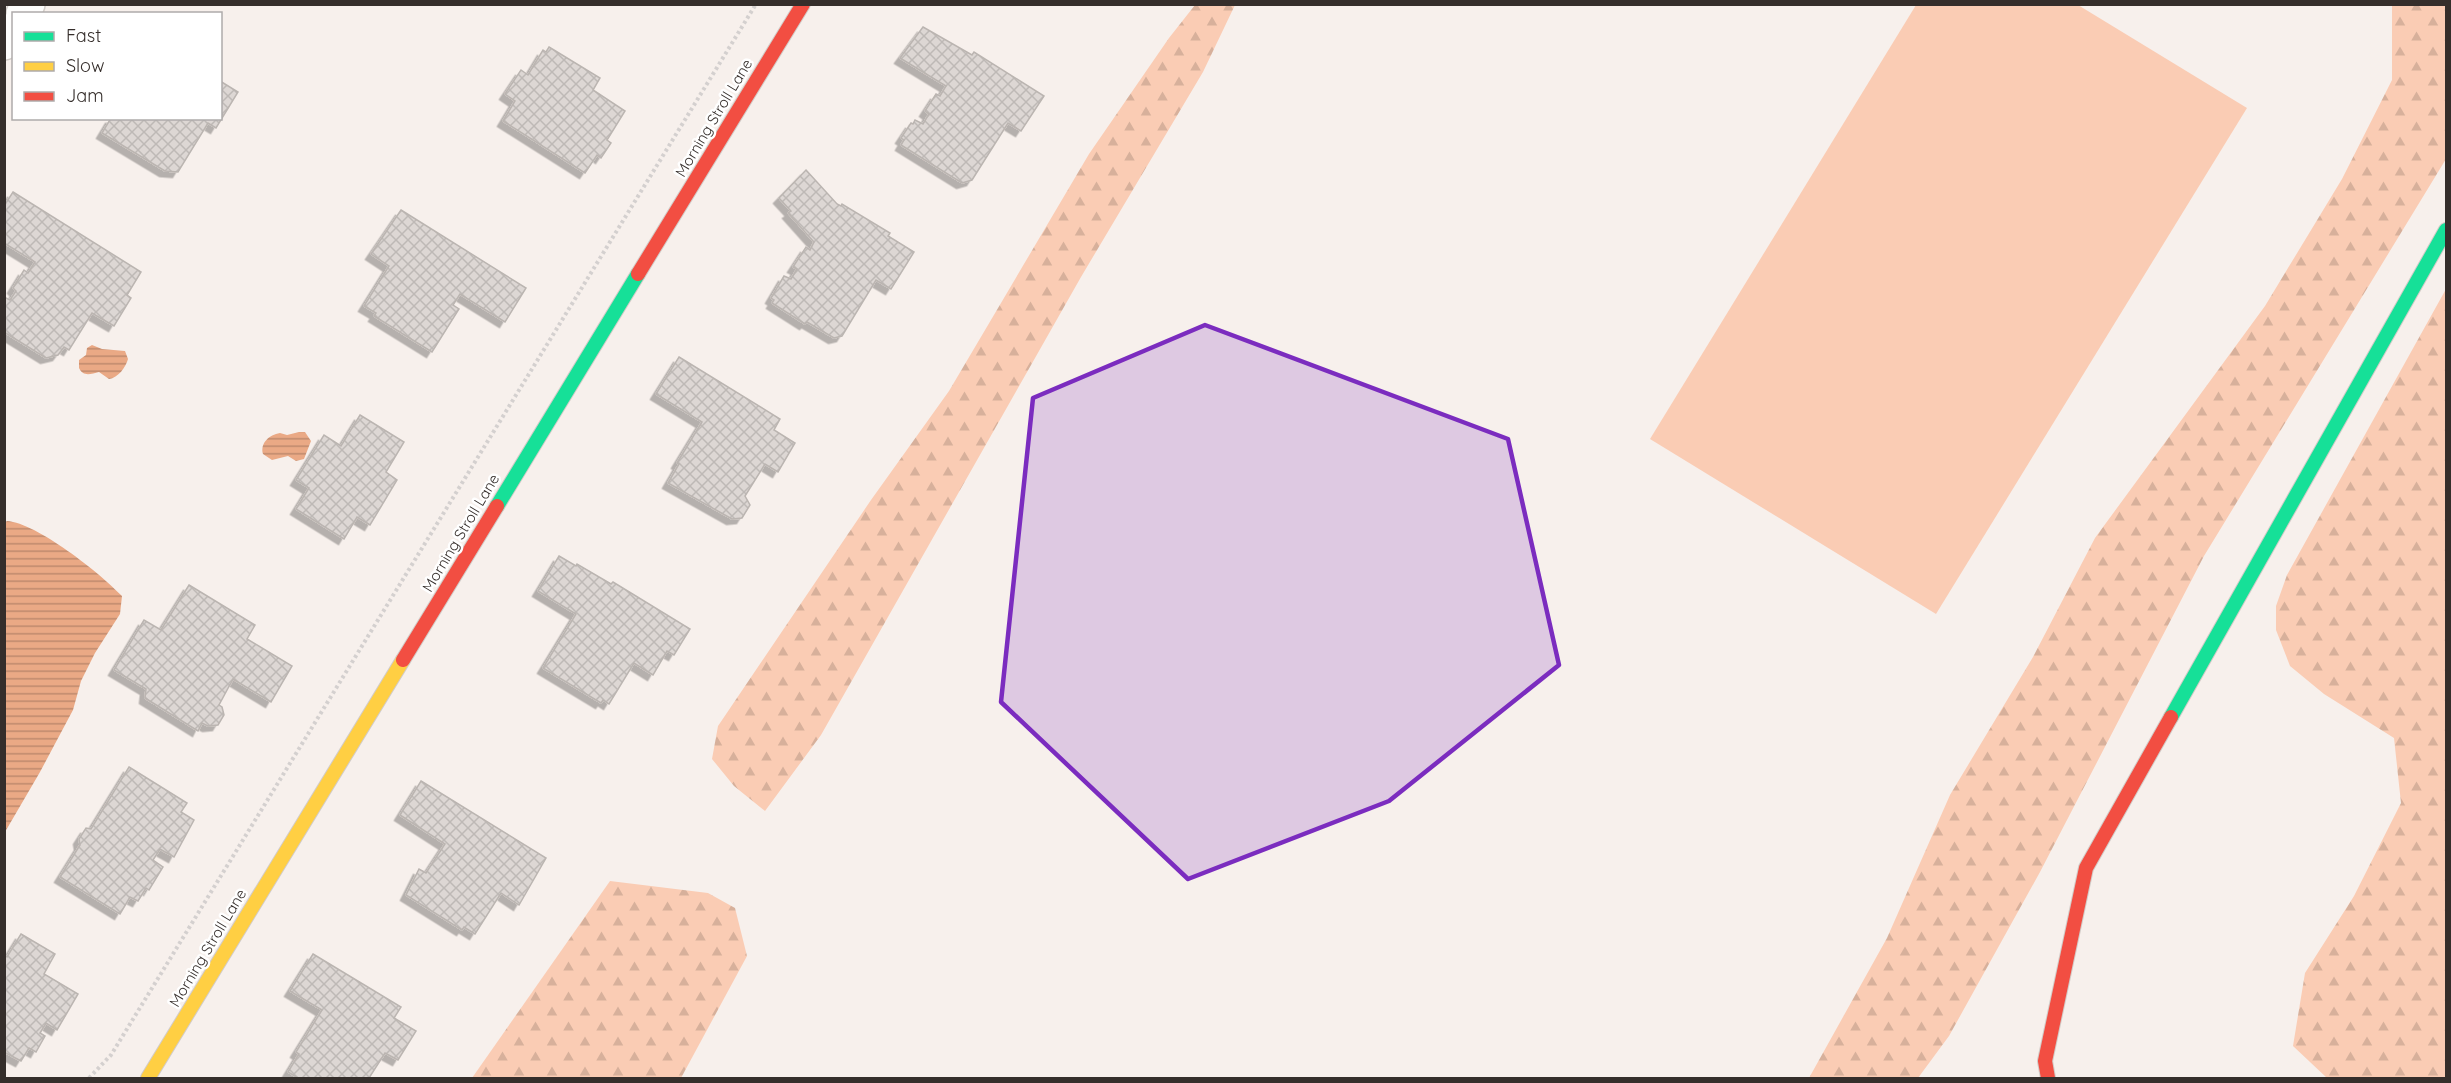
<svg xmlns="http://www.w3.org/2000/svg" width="2451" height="1083" font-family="Quicksand,sans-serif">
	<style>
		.forest { fill: url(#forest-firs) }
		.garden { fill: #faccb4 }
		.water { fill: url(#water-rules) }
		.building { fill: url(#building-cross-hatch); stroke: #bbb5b1; stroke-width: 1.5; filter: url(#shadow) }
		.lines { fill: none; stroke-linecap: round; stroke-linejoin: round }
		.street-casing { stroke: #d2ccc8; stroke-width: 36 }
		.fast-casing { stroke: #d2ccc8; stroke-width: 16 }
		.slow-casing { stroke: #d2ccc8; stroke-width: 16 }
		.jam-casing { stroke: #d2ccc8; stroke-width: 16 }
		.path { stroke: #d4d0cf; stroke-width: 4; stroke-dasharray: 3 3; stroke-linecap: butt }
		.street { stroke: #fefdfc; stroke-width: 33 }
		.fast { stroke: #16e098; stroke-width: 14 }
		.slow { stroke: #ffcf43; stroke-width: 14 }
		.jam { stroke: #f24e42; stroke-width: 14 }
		.marked { fill: #7b2cbf; fill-opacity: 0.2; stroke: #7b2cbf; stroke-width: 4.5; stroke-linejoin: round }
		.labels { text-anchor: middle; stroke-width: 5; stroke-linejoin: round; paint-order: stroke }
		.street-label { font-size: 15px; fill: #352e2b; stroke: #fff }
	</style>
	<defs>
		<pattern id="forest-firs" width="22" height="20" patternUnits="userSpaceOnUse" patternTransform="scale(1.5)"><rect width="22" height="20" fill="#faccb4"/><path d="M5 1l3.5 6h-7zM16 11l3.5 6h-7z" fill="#d7b09b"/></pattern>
		<pattern id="water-rules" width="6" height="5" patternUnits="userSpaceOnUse" patternTransform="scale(1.5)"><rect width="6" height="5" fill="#eaa985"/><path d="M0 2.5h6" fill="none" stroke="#be8a6d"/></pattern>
		<pattern id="building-cross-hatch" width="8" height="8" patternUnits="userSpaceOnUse" patternTransform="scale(1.5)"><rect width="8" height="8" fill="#ddd7d4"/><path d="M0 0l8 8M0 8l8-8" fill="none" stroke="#beb9b6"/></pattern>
		<filter id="shadow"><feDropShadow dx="-5.5" dy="5.5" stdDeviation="0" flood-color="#0004"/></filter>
	</defs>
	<rect width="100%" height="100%" fill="#f7f0ec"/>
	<g class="forest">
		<path d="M1195,5H1235L1203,72L1081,277L821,735L765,811L734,786L712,759L718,726L871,500L949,391L1089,154L1169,38Z"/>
		<path d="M2392,5H2446V159L2204,556L2040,872L1949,1036L1918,1078H1809L1887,938L1950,795L2033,657L2095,538L2265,306L2342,179L2392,80Z"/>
		<path d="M2446,289V1078H2327L2293,1046L2305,973L2354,896L2401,803L2394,738L2324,694L2290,666L2276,630V606L2287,575Z"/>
		<path d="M610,881L708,893L735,908L747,956L681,1078H472Z"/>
	</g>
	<path class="garden" d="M1916,5H2078L2247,108L1936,614L1650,439Z"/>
	<g class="water">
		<path d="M92,345L102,349L125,351L128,359C126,367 118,378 109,379L99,372C91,374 83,377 79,368V360L86,355L87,348Z"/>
		<path d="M299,432H305L311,441L304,459L296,461L288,456L272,460L263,454C260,443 269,435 280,433L287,435Z"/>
		<path d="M7,521C37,523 100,573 122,596L120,614L95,653L81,681L73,710L40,772L5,832L4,523Z"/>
	</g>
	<g class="building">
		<path d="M923,27L972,55L974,52L1044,96L1021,131L1008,123L972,180L962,183L901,145L904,140L901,138L911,123L913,124L915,120L923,124L929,114L925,111L936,94L940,96L946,86L900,58Z"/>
		<path d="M549,47L600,78L593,90L625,111L607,140L611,143L601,158L597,155L585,173L503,121L515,101L505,94L521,70L528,75L543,50L546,52Z"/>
		<path d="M220,81L238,92L216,128L208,123L178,172L165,171L102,133L111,118H220Z"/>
		<path d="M806,170L837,204L841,206L842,204L890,233L888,236L914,252L891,289L876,280L842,336L834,338L807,322L805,324L772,303L774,300L771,298L784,276L791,279L797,269L793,267L806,247L810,250L814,242L788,213L791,211L779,198Z"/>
		<path d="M13,192L141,272L127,295L131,298L114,326L92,313L69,350L64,347L58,355L46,358L4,332V297L10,300L16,291L13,288L24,270L28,273L35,262L4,243V206Z"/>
		<path d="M401,210L526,288L505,322L460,294L453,305L459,309L432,352L374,316L376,313L364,306L389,266L371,254Z"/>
		<path d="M679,357L780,419L774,430L795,443L778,472L765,464L745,496L750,505L742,518L732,519L668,483L679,464L677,463L702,422L656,394Z"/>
		<path d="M360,415L404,442L386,472L397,480L370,525L357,517L344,539L296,509L309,488L296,480L324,435L341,446Z"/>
		<path d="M559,556L576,566L577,564L611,584L613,582L690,629L674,655L667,651L653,675L634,663L609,704L603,700L601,703L543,668L576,614L538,591Z"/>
		<path d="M189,585L255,625L247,639L292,666L271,702L233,679L219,705L222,707L224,715L218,725L208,726L202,723L198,731L145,698L146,689L114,670L144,620L161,630Z"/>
		<path d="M129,767L187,803L181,812L194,820L174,857L160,849L153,860L163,867L149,890L146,888L138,901L130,897L120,914L60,877L80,845L79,839L86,828L91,829Z"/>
		<path d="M421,781L546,858L519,905L501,893L475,934L464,927L462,930L406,895L419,869L426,873L445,844L400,815Z"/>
		<path d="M21,934L55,954L44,974L78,994L57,1030L46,1023L40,1033L45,1036L36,1052L29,1048L21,1061L4,1052V955L7,957Z"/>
		<path d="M313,954L401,1007L394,1018L416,1031L398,1060L385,1053L369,1078H298L288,1072L299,1054L296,1052L322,1010L290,991Z"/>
	</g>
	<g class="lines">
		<g class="street-casing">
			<g id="street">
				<path d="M23,14L28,4"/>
				<path d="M4,43L14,29"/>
			</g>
		</g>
		<g class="fast-casing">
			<g id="fast">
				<path d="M497,506L638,274"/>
				<path d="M2171,717L2446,230"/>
			</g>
		</g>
		<g class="slow-casing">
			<path id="slow" d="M148,1078L403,660"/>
		</g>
		<g class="jam-casing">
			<g id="jam">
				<path d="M638,274L803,4"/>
				<path d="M403,660L497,506"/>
				<path d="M2048,1078L2045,1061L2086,868L2171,717"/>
			</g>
		</g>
		<path class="path" d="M89,1078L111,1055L756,4"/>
		<use href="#street" class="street"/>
		<use href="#fast" class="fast"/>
		<use href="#slow" class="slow"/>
		<use href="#jam" class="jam"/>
	</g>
	<path class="marked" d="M1205,325L1508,439L1559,665L1389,801L1188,879L1001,702L1033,398Z"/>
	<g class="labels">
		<g class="street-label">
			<text transform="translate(714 118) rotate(-59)" y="5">Morning Stroll Lane</text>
			<text transform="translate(461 533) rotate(-59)" y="5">Morning Stroll Lane</text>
			<text transform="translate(208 948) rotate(-59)" y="5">Morning Stroll Lane</text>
		</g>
	</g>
	<rect width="2451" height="1083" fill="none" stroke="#352e2b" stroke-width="12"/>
	<rect x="12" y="12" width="210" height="108" fill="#ffffff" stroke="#aeabaa" stroke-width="1.5"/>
	<rect x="24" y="32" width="30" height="9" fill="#16e098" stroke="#aeabaa" stroke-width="1.5"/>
	<text x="66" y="42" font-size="18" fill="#352e2b">Fast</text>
	<rect x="24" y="62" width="30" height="9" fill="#ffcf43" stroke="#aeabaa" stroke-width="1.5"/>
	<text x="66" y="72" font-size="18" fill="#352e2b">Slow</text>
	<rect x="24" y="92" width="30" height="9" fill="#f24e42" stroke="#aeabaa" stroke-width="1.5"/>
	<text x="66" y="102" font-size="18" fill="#352e2b">Jam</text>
</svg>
